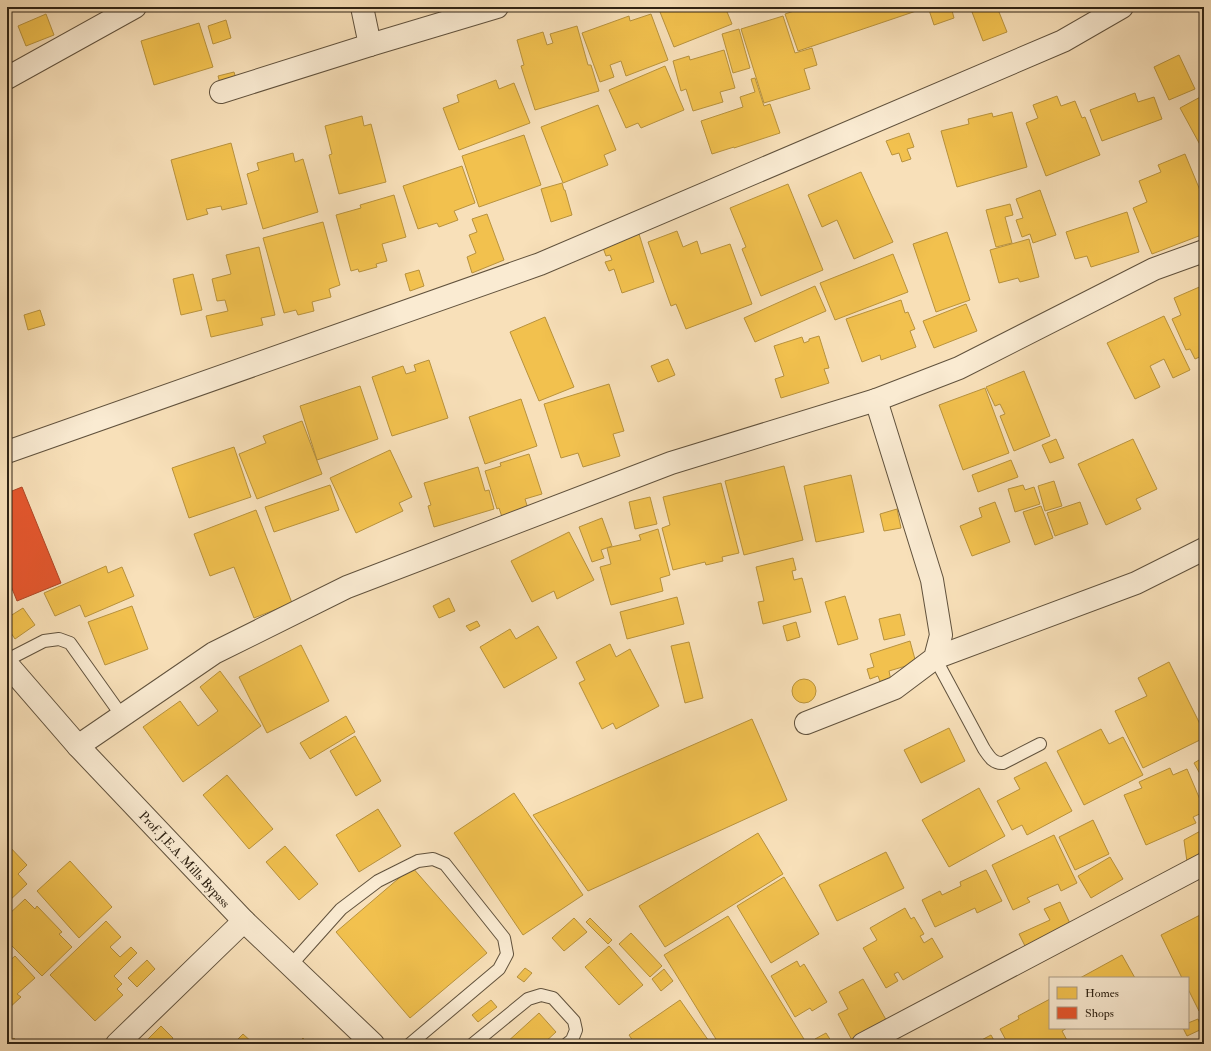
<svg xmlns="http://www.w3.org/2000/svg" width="1211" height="1051" font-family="'IM FELL Double Pica',serif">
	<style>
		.homes { fill: #f2c14e; stroke: #b8923d }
		.shops { fill: #e4572e; stroke: #ae4726 }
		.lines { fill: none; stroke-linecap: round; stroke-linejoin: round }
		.service-casing { stroke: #61523d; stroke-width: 14 }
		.minor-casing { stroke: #61523d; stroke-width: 24 }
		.tertiary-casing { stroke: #61523d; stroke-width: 24 }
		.service { stroke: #faebd2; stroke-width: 12 }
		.minor { stroke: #faebd2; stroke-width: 22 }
		.tertiary { stroke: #faebd2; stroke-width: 22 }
		.labels { text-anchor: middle; stroke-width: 4; stroke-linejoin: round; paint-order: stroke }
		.street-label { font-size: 13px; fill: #2f2314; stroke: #faebd2 }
	</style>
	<rect width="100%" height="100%" fill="#f8e0b9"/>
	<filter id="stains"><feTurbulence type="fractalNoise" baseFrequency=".005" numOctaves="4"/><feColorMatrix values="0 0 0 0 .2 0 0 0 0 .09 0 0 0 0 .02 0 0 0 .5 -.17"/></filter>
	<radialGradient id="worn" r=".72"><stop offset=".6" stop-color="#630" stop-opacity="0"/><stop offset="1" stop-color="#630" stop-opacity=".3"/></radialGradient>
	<g class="homes">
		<path d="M658,7H725L732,24L674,47Z"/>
		<path d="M806,7H951L954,18L934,25L928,7L798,51L785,14Z"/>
		<path d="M986,7H997L1007,32L983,41L972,12Z"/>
		<path d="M46,14L54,35L26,46L18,26Z"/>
		<path d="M651,14L668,60L626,76L621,61L610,65L614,77L600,82L582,33L629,16L630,21Z"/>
		<path d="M783,16L795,53L812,48L817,65L804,69L810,89L764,103L741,29Z"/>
		<path d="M226,20L231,38L213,44L208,26Z"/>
		<path d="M199,23L213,67L154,85L141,41Z"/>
		<path d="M577,26L588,65H591L599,91L535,110L521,66L524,65L517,40L543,32L547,45L553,43L550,34Z"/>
		<path d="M739,29L750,68L733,73L722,34Z"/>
		<path d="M724,50L735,88L720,92L723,102L693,111L686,89L681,91L673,61L689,56L690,60Z"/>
		<path d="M1179,55L1195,89L1169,100L1154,67Z"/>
		<path d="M665,66L684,110L641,128L638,123L626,128L609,90Z"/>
		<path d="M234,72L238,85L222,90L218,76Z"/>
		<path d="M755,78L764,106L770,104L780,133L734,148V147L712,154L701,121L743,107L740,97L755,92L751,79Z"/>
		<path d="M496,80L499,89L514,83L530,123L459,150L443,108L459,102L457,95Z"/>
		<path d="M1135,93L1138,102L1154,97L1162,119L1102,141L1090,110Z"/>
		<path d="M1204,95V152L1180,108Z"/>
		<path d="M1057,96L1061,106L1075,101L1082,118L1085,117L1100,155L1046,176L1026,123L1038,118L1033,105Z"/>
		<path d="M598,105L616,150L604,155L608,165L563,183L541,127Z"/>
		<path d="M1012,112L1027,167L957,187L941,131L969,124L968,119L992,113L993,117Z"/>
		<path d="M362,116L364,126L371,124L386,182L339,194L329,155L332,154L325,126Z"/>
		<path d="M909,133L914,147L907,149L911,159L902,162L899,153L892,155L886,141Z"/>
		<path d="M524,135L541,185L479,207L462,156Z"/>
		<path d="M231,143L247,204L222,210L221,206L206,209L208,214L187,220L171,160Z"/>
		<path d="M293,153L295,162L303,159L318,212L263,229L247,174L259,170L257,163Z"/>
		<path d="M1185,154L1204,200V234L1152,254L1133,208L1147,202L1139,181L1161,172L1158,165Z"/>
		<path d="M462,166L475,203L454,211L458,220L439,227L437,223L418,229L403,186Z"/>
		<path d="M861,172L893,242L854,259L837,220L822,227L808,195Z"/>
		<path d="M562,183L564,190H565L572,215L551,222L541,189Z"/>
		<path d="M788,184L823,270L761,296L742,249L746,247L730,208Z"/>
		<path d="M1040,190L1056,235L1033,243L1030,234L1022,237L1016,220L1023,218L1016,199Z"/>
		<path d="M394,195L406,237L382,244L387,261L376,264L377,267L359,272L358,269L351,271L336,215L361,208L360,205Z"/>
		<path d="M1010,204L1013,215L1005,217L1012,243L996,247L986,210Z"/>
		<path d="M1127,212L1139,252L1091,267L1087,256L1075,259L1066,232Z"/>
		<path d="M487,214L504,260L472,273L467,257L476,253L469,235L477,232L472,219Z"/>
		<path d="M323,222L340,285L329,289L331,297L312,302L314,311L298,315L296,310L284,313L263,238Z"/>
		<path d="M677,231L683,247L697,241L701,254L730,244L752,304L686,329L676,304L671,306L648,242Z"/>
		<path d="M947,232L970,300L936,312L913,244Z"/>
		<path d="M639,234L654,282L622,293L614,269L609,271L605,262L612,260L610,255L606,256L602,245Z"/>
		<path d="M1029,239L1039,277L1020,282L1018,278L999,283L990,250Z"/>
		<path d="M259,247L275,315L261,318L263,325L211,337L206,316L228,311L225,300L217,301L212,279L231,274L226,255Z"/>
		<path d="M893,254L908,292L835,320L820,283Z"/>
		<path d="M419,270L424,286L410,291L405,274Z"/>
		<path d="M193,274L202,310L181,315L173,279Z"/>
		<path d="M1204,285V355L1195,359L1190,349L1186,350L1172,319L1181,315L1174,298Z"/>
		<path d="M815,286L826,311L755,342L744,318Z"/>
		<path d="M901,300L905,313L908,312L915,329L910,331L916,347L881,360L880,355L862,362L846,319Z"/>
		<path d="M966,304L977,331L934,348L923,321Z"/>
		<path d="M40,310L45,325L28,330L24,315Z"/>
		<path d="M1164,316L1190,370L1173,378L1164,359L1150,366L1160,387L1135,399L1107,343Z"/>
		<path d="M545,317L574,387L539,401L510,332Z"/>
		<path d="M819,336L829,368L824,369L829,383L781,398L775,379L784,376L774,346L802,337L804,343L809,341V339Z"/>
		<path d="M668,359L675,375L658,382L651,366Z"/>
		<path d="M429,360L448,418L392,436L372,377L403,366L406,374L416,371L414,365Z"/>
		<path d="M1024,371L1050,436L1014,451L1000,416L1005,414L1000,404L995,406L986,387Z"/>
		<path d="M609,384L624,431L613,434L620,456L583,467L578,453L561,458L544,404Z"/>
		<path d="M360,386L378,439L317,460L300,406Z"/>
		<path d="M985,388L1009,453L963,470L939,405Z"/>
		<path d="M521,399L537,446L485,464L469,417Z"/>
		<path d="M302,421L322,474L257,499L239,454L266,443L263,436Z"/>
		<path d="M1056,439L1064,458L1050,463L1042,445Z"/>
		<path d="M1133,439L1157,489L1136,499L1141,509L1106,525L1078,464Z"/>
		<path d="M234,447L251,497L189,518L172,468Z"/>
		<path d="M390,450L412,497L399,503L403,511L356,533L330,478Z"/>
		<path d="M529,454L542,494L525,499L530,515L504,523L499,508L497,509L485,471L501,466L500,463Z"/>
		<path d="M1011,460L1018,477L978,492L972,475Z"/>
		<path d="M784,466L803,540L744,555L725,481Z"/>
		<path d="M478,467L485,491L489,490L494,509L434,527L428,506L431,505L424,483Z"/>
		<path d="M851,475L864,532L816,542L804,486Z"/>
		<path d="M1054,481L1062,506L1045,511L1038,486Z"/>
		<path d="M721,483L739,553L722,557L723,561L706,565L705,562L673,570L662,528L670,525L663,497Z"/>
		<path d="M330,485L339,510L274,532L265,507Z"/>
		<path d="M1023,485L1025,490L1034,487L1040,504L1015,512L1008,489Z"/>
		<path d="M650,497L657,524L635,529L629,502Z"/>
		<path d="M995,502L1010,542L972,556L960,526L982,517L979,508Z"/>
		<path d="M1080,502L1088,524L1055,536L1047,513Z"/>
		<path d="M1041,506L1053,538L1035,545L1023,512Z"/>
		<path d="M897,509L901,528L884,531L880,514Z"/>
		<path d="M256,510L292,603L254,618L234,567L210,576L194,534Z"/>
		<path d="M602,518L612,546L601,550L604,558L592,562L579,527Z"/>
		<path d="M658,529L670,575L660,578L663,591L611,605L600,567L611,564L607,548L641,540L639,535Z"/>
		<path d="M569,532L594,580L557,599L554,591L532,602L511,561Z"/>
		<path d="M793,558L796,570L792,571L794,580L802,578L811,612L763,624L758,602L764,601L756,567Z"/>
		<path d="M106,566L108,573L122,567L134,596L85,617L80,605L55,616L44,593Z"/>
		<path d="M845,596L858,639L838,645L825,602Z"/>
		<path d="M677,597L684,624L627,639L620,612Z"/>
		<path d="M449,598L455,611L439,618L433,606Z"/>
		<path d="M132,606L148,649L105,665L88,622Z"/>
		<path d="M23,608L35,625L15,639L7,627V618Z"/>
		<path d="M900,614L905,635L884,640L879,619Z"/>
		<path d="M477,621L480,626L470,631L466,626Z"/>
		<path d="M796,622L800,637L787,641L783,626Z"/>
		<path d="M538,626L557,658L504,688L480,647L510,629L516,639Z"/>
		<path d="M910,641L916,663L889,671L891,681L881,684L878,676L870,679L867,669L874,667L870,654Z"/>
		<path d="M689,642L703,698L685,703L671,646Z"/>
		<path d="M610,644L616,657L630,649L659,706L616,729L613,723L602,729L579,683L585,680L576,662Z"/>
		<path d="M301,645L329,701L267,733L239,677Z"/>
		<path d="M1169,662L1204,732V738L1143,768L1115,711L1147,696L1138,678Z"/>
		<path d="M220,671L261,726L183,782L143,727L180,701L198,726L218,711L200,687Z"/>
		<circle cx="804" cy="691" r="12"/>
		<path d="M346,716L355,732L310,759L300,743Z"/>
		<path d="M752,719L787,800L588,891L533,815Z"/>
		<path d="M949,728L965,761L921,783L904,750Z"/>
		<path d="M1101,729L1109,744L1123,737L1143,775L1084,805L1057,751Z"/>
		<path d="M355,736L381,781L356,796L330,751Z"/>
		<path d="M1204,757V781L1194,763Z"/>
		<path d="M1046,762L1072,811L1027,835L1022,825L1012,830L997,801L1020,789L1014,778Z"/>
		<path d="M1170,768L1173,775L1187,769L1204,809V812L1193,817L1196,823L1146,845L1124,795L1142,788L1139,782Z"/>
		<path d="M227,775L273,829L249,849L203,795Z"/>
		<path d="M979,788L1005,836L949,867L922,820Z"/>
		<path d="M514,793L583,895L523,935L454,833Z"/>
		<path d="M378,809L401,846L359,872L336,835Z"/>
		<path d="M1093,820L1109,854L1075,870L1059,837Z"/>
		<path d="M1204,829V860L1188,869L1184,840Z"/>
		<path d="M758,833L783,874L665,947L639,906Z"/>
		<path d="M1054,835L1077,883L1061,891L1058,884L1027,898L1030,902L1013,910L992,865Z"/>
		<path d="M7,844L27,865L18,874L27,884L7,903Z"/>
		<path d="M285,846L318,884L299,900L266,862Z"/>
		<path d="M886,852L904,888L837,921L819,885Z"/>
		<path d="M1110,857L1123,879L1091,898L1078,876Z"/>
		<path d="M70,861L112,907L79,938L37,891Z"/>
		<path d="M412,867L487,953L410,1018L336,932Z"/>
		<path d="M986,870L1002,901L977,913L975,908L935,927L922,900L940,891L942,895L961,886L960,882Z"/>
		<path d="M784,877L819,934L771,963L737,906Z"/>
		<path d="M25,899L35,909L37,906L62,932L59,934L72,947L42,976L7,941V916Z"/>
		<path d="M1060,902L1074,932L1028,952L1019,934L1050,920L1044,909Z"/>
		<path d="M905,908L911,919L914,917L924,934L920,936L924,943L932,938L943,957L903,980L898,972L894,974L898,981L886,988L863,948L877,940L870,928Z"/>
		<path d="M1204,913V1008L1199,1011L1188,989V978H1182L1161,935Z"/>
		<path d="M728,916L807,1044H719L664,955Z"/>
		<path d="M574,918L587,932L564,951L552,938Z"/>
		<path d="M590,918L612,940L608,944L586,922Z"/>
		<path d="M106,921L121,937L110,947L120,957L131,947L137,953L114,976L122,984L117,989L123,995L95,1021L50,975Z"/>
		<path d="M631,933L662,966L650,977L619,944Z"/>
		<path d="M609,946L643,985L619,1005L585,967Z"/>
		<path d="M1122,955L1135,978H1080Z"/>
		<path d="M15,956L35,978L17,994L21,997L7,1010V963Z"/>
		<path d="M147,960L155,969L137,987L128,978Z"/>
		<path d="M797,961L800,967L804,964L827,1002L812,1011L810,1008L795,1017L771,976Z"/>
		<path d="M525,968L532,973L524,982L517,977Z"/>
		<path d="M664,969L673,981L661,991L652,979Z"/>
		<path d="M863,979L889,1025L854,1044L838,1014L848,1009L839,992Z"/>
		<path d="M1050,999V1028H1067L1062,1031L1069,1044H1008L1000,1029L1019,1019L1018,1016Z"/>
		<path d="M491,1000L497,1007L478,1022L472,1015Z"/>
		<path d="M680,1000L711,1044H635L629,1035Z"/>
		<path d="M539,1013L556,1032L543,1044H505Z"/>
		<path d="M1198,1019L1202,1029L1187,1036L1183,1028H1188V1023Z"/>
		<path d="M161,1026L173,1038L169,1043L170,1044H143Z"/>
		<path d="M826,1033L833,1044H818L815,1039Z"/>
		<path d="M243,1034L254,1044H233Z"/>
		<path d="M991,1035L996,1044H974Z"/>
		<path d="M14,1038L19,1044H7Z"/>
		<path d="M303,1038L308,1044H297Z"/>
	</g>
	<path class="shops" d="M22,487L61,583L17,601L7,576V493Z"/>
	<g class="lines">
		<g class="service-casing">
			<g id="service">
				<path d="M935,658L984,749C989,756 993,764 1003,763L1040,744"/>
				<path d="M7,660L44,641L59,639L70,643L122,716"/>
				<path d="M290,966L341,909L378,881L418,861L433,859L445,864L504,938L507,954L499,969L410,1044"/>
				<path d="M473,1044L528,999L541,995L553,998L574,1021L576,1030L572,1040L567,1044"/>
			</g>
		</g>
		<g class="minor-casing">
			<g id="minor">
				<path d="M370,45L497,7"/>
				<path d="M7,78L135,7"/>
				<path d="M221,92L370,45L362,7"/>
				<path d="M7,452L540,264L1063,41L1122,7"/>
				<path d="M935,658L1136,583L1204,549"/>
				<path d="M806,723L895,688L935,658L941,635L932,580L876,400"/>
				<path d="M78,746L214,653L347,587L671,463L876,400L959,368L1154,269L1204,251"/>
				<path d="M117,1044L244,921"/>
				<path d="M863,1044L1204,864"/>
			</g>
		</g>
		<g class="tertiary-casing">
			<path id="tertiary" d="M7,664L78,746L244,921L373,1044"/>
		</g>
		<use href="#service" class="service"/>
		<use href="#minor" class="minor"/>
		<use href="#tertiary" class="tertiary"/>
	</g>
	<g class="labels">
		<g class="street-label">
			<text transform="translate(185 859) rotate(47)" y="5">Prof. J.E.A. Mills Bypass</text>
		</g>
	</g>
	<rect width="1211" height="1051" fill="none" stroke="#f8e0b9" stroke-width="24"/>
	<rect x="8" y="8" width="1195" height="1035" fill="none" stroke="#2f2314" stroke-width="2"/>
	<rect x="12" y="12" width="1187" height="1027" fill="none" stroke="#2f2314"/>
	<rect x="1049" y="977" width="140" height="52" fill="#faebd2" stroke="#a99b86"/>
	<rect x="1057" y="987" width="20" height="12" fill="#f2c14e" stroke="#a99b86"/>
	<text x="1085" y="997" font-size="12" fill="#2f2314">Homes</text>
	<rect x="1057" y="1007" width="20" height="12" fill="#e4572e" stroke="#a99b86"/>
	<text x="1085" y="1017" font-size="12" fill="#2f2314">Shops</text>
	<rect width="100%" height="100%" filter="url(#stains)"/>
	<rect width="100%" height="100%" fill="url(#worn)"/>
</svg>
